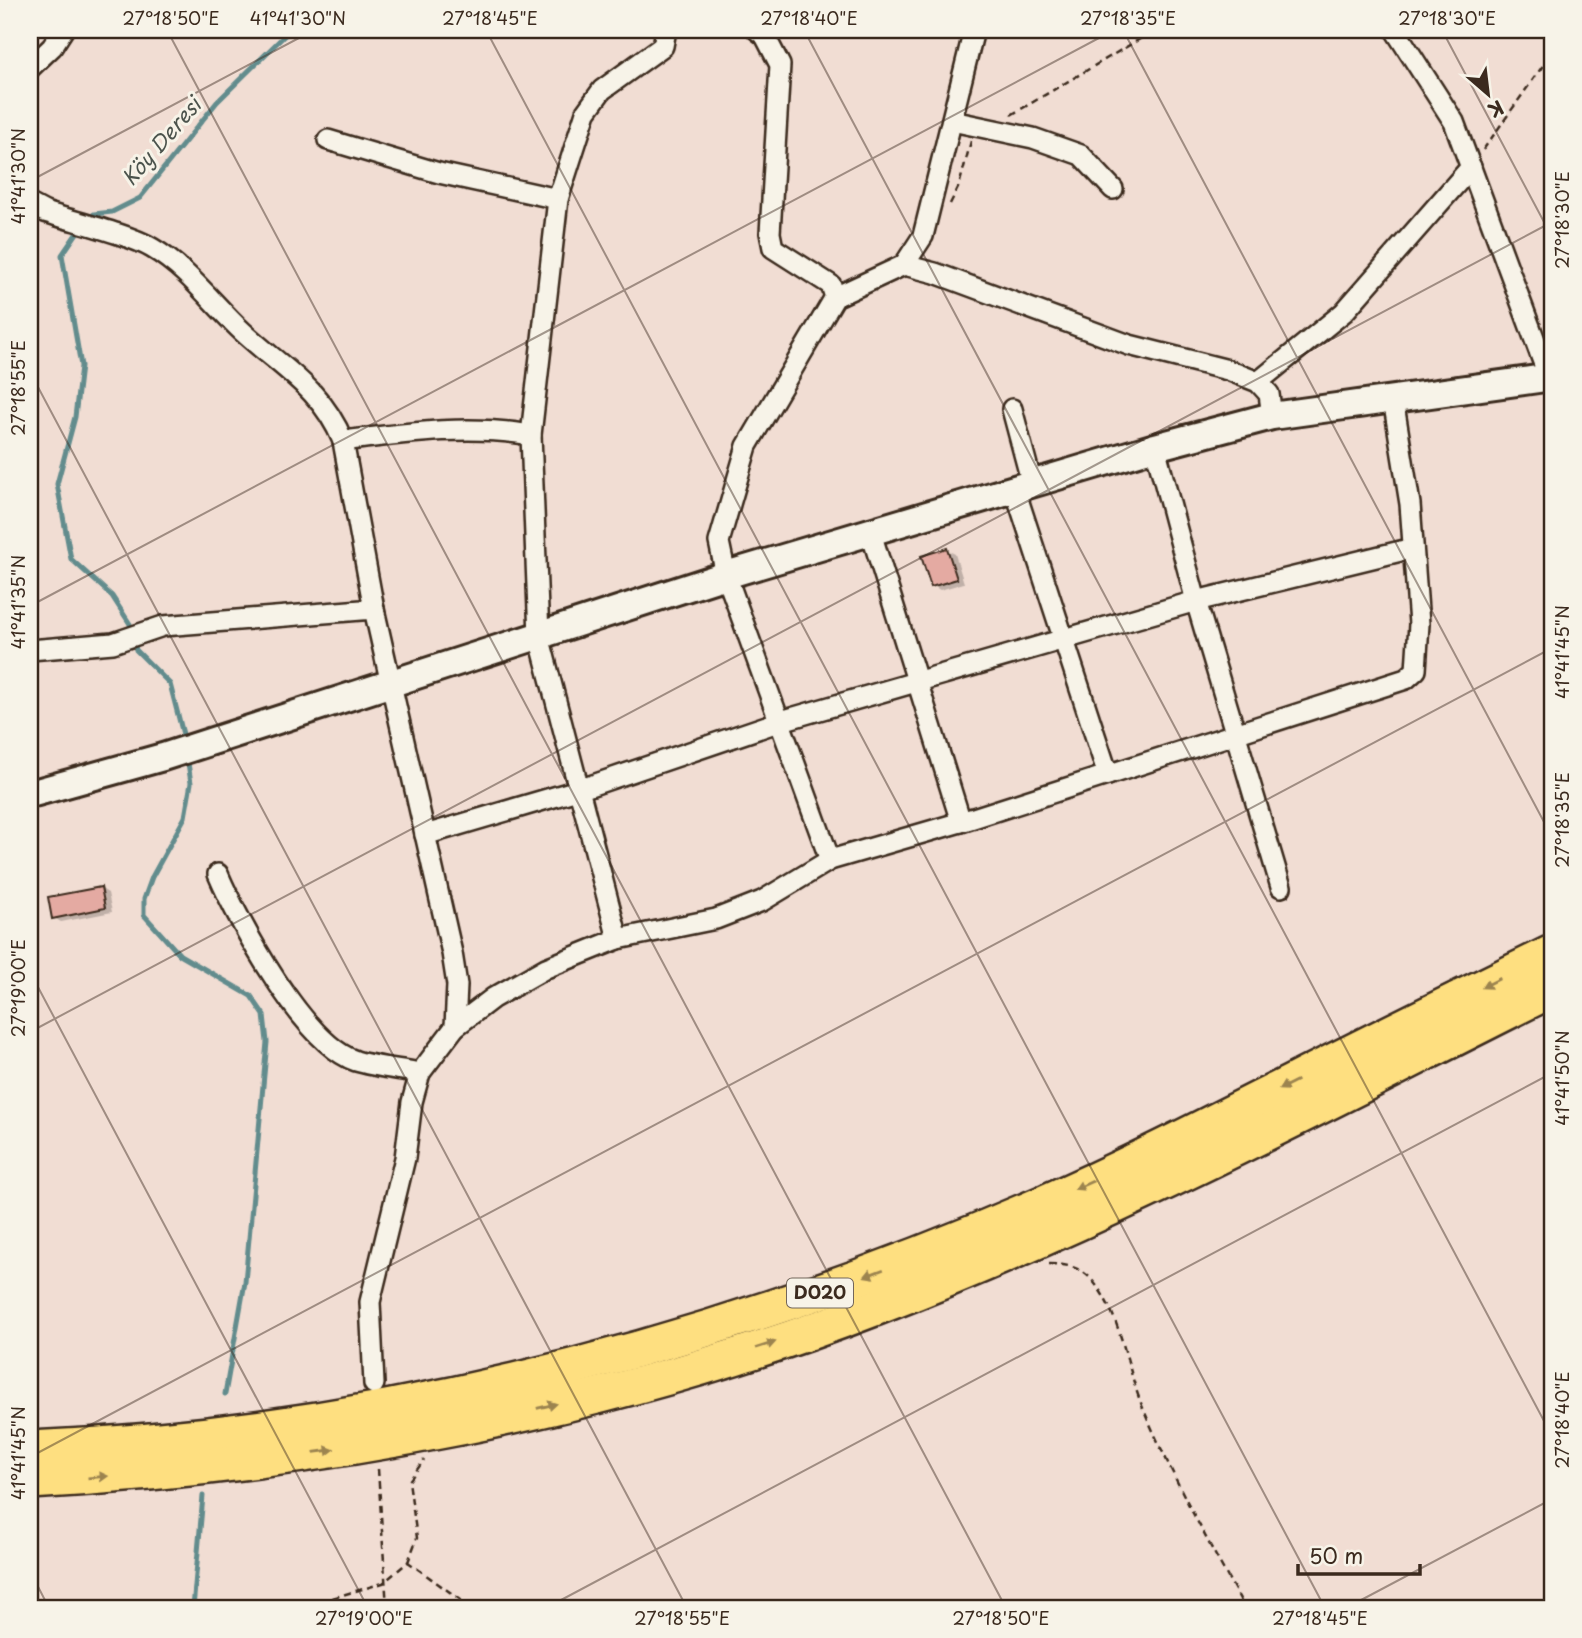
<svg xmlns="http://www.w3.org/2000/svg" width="1582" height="1638" font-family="'Playpen Sans',sans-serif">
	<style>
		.shadow { fill: #0003 }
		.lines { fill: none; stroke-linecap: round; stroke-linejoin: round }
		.stream { stroke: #628c8d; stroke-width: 5 }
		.building { fill: #e4aaa2; stroke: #3b2a1e; stroke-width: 2 }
		.street-casing { stroke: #3b2a1e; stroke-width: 24 }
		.secondary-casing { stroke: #3b2a1e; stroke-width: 32 }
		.highway-casing { stroke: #3b2a1e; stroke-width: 40 }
		.path { stroke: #3b2a1e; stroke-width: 2.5; stroke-dasharray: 7 5; stroke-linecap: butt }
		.street { stroke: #f7f3e8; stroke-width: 19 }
		.secondary { stroke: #f7f3e8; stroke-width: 26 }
		.highway { stroke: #fedf80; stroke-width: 35 }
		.oneway { fill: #9c844f }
		.ticks { fill: none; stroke: #3b2a1e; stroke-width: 2; stroke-opacity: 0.45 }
		.labels { text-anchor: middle; stroke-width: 6; stroke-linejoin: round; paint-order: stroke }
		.shield { fill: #f7f3e8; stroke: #73665b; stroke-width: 2 }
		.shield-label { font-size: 18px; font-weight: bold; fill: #3b2a1e }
		.water-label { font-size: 21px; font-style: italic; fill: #4b534c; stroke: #f7f3e8 }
		.neatline { fill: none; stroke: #3b2a1e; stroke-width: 2.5 }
		.ticks-label { font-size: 18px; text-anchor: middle; fill: #3b2a1e }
	</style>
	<rect width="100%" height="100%" fill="#f1ddd3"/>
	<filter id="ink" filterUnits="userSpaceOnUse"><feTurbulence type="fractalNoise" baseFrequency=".0143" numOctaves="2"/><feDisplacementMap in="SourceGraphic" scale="14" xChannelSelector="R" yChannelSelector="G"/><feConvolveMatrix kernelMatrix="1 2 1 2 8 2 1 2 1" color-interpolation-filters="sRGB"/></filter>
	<g filter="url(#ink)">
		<g class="shadow">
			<path d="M947,550L955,554L964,583L940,590L933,586Z"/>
			<path d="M100,888L108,893L112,912L61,922L54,918Z"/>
		</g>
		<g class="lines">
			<g class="stream">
				<path d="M88,220L94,214L112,212L140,198L217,102L290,30"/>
				<path d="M81,227L62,255L81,366L75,417L57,484L71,559L112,596L130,624L136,650L170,684L185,742"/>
				<path d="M187,756L191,783L185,817L152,877L144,899V915L180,955L251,996L264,1015L267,1042L245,1282L225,1394"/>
				<path d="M193,1608L203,1496"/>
			</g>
		</g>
		<g class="building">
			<path d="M947,548L957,579L931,587L921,556Z"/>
			<path d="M101,887L105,908L52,919L48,897Z"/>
		</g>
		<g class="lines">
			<g class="street-casing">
				<g id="street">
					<path d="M757,30L765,36L780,65L770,233L773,248L831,285L835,297"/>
					<path d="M1395,30L1454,122L1552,386"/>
					<path d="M30,68L52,47L63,30"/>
					<path d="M952,121L1033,138L1081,155L1113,189"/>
					<path d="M328,140L439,173L558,199"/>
					<path d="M30,204L45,212C72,221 129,234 152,248C188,269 212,303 243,332C283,369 321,388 343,441C406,433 469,424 531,435"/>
					<path d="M904,265L923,236L974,30"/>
					<path d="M1258,382L1344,312L1471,167"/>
					<path d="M1012,409L1032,484"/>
					<path d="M343,441L374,609L452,953L457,985L455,1027"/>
					<path d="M1155,447L1196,601L1281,887"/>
					<path d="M1015,490L1108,775"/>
					<path d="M871,533L961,822"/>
					<path d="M30,650L113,643L163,626L374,609"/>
					<path d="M425,835L581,789L781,721L1196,601L1413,548"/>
					<path d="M830,860L726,575L719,542L747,446L835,297L904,265L935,273L1129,345L1228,370L1258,382L1269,394L1272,416"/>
					<path d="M218,874C239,923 304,1044 356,1061C376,1067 399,1069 420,1073"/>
					<path d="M618,939L539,636L531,435L558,199L586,112L602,90L663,46L666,30"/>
					<path d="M374,1384L370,1302L405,1158L412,1102L420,1073L455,1027L493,998L546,968L618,939L716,919L762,901L830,860L961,822L1406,679L1416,670L1419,624L1410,504L1393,399"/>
				</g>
			</g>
			<g class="secondary-casing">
				<path id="secondary" d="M30,794L163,757L726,575L1155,447L1272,416L1552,377"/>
			</g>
			<g class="highway-casing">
				<g id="highway">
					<path d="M30,1449C380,1434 722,1343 1042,1204C1127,1167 1208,1125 1291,1083C1377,1039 1465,996 1552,953"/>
					<path d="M30,1481C317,1465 608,1411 877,1307C1110,1218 1330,1100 1552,989"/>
				</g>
			</g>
			<g class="path">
				<path d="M399,30L401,33"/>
				<path d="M1011,115L1155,30"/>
				<path d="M1483,150L1552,53"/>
				<path d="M950,204L959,186L971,141"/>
				<path d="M1049,1264C1065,1264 1081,1267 1092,1280C1122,1315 1126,1368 1143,1408C1173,1478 1208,1543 1245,1608"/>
				<path d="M378,1469L387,1608"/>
				<path d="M408,1562L417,1538L409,1481L424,1460"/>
				<path d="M68,1608L97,1601L133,1608"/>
				<path d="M298,1608L383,1583L408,1562L472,1608"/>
			</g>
			<use href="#street" class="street"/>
			<use href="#secondary" class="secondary"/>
			<use href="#highway" class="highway"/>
		</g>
		<defs><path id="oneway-solid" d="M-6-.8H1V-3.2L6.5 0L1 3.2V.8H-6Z" transform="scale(1.75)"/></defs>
		<g class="oneway">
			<use href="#oneway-solid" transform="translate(1491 983) rotate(153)"/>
			<use href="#oneway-solid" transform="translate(1288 1085) rotate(153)"/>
			<use href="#oneway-solid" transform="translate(1084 1185) rotate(156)"/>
			<use href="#oneway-solid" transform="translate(874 1273) rotate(159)"/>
			<use href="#oneway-solid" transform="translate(766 1345) rotate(-18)"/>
			<use href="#oneway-solid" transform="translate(547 1406) rotate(-13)"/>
			<use href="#oneway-solid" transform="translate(324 1451) rotate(-8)"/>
			<use href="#oneway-solid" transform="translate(98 1477) rotate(-5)"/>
		</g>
	</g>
	<path class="ticks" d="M167,30L1006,1608M486,30L1325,1608M804,30L1552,1436M1123,30L1552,837M1442,30L1552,237M30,181L314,30M30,372L687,1608M30,606L1114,30M30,972L368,1608M30,1032L1552,222M30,1457L1552,648M30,1571L49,1608M546,1608L1552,1073M1346,1608L1552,1499"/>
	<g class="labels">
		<rect class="shield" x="787" y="1278.5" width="66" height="29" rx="5"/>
		<g class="shield-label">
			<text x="820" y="1299">D020</text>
		</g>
		<g class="water-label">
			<text transform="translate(162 142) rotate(-49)" y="7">Köy Deresi</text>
		</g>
	</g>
	<rect width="1582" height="1638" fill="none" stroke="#f7f3e8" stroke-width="77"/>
	<g transform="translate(1488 94) rotate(152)" stroke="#f7f3e8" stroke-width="5" paint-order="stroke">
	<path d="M0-5L12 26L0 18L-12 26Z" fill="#3b2a1e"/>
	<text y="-10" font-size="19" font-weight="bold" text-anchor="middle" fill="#3b2a1e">K</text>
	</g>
	<path d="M1298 1564v10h122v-10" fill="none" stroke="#3b2a1e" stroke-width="3.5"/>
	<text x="1309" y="1564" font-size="21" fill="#3b2a1e" stroke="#f7f3e8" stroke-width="5" paint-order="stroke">50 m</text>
	<rect x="38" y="38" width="1506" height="1562" class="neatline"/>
	<g class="ticks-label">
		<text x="171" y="25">27°18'50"E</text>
		<text x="298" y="25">41°41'30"N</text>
		<text x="490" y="25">27°18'45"E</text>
		<text x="809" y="25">27°18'40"E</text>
		<text x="1128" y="25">27°18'35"E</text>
		<text x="1447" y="25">27°18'30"E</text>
		<text transform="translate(19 176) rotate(-90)" y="6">41°41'30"N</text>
		<text transform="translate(1563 220) rotate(-90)" y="6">27°18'30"E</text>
		<text transform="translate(19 388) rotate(-90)" y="6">27°18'55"E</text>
		<text transform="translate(19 602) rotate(-90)" y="6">41°41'35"N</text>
		<text transform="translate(1563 652) rotate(-90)" y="6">41°41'45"N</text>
		<text transform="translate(1563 820) rotate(-90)" y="6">27°18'35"E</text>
		<text transform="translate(19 988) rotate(-90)" y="6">27°19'00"E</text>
		<text transform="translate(1563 1078) rotate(-90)" y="6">41°41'50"N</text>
		<text transform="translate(1563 1420) rotate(-90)" y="6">27°18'40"E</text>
		<text transform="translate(19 1453) rotate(-90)" y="6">41°41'45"N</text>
		<text x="364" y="1625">27°19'00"E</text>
		<text x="682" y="1625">27°18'55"E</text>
		<text x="1001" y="1625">27°18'50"E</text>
		<text x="1320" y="1625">27°18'45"E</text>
	</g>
</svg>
